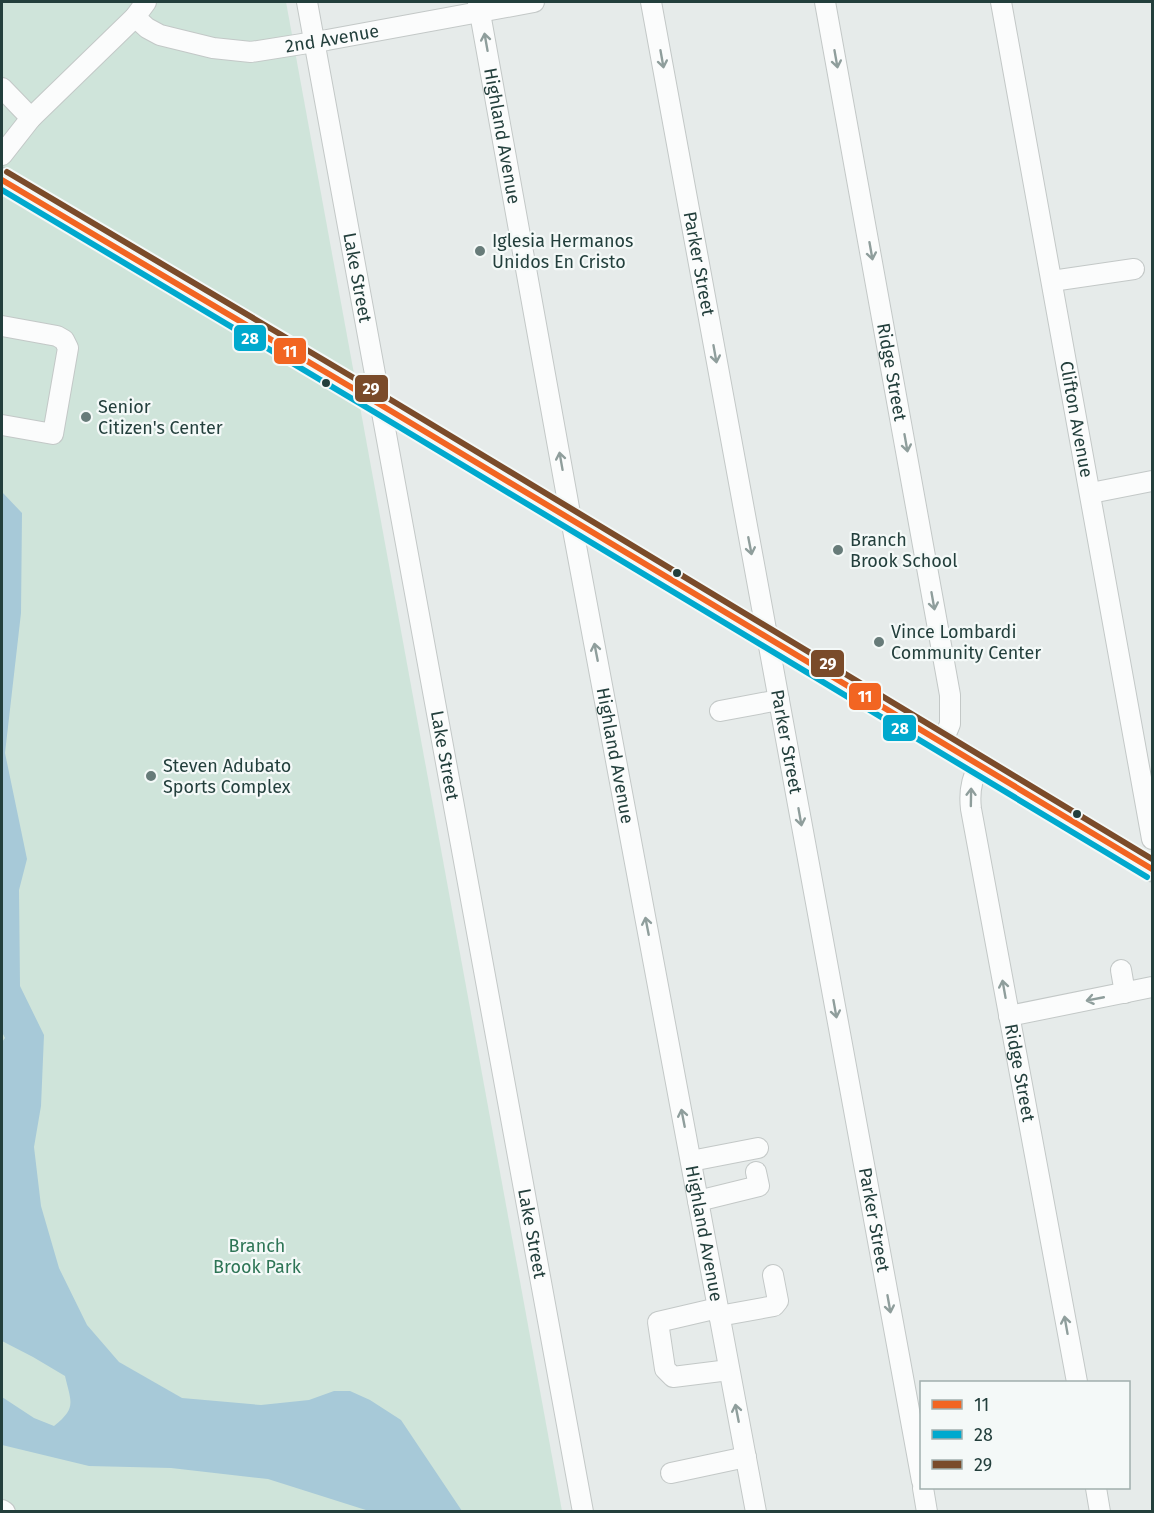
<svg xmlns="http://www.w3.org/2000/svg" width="1154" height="1513" font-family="'Fira Sans',sans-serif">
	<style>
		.green { fill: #cfe4da }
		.water { fill: #a7c9d8 }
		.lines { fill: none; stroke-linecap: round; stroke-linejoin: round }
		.minor-casing { stroke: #c3c8c7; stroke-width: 22 }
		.major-casing { stroke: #c2cac9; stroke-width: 27 }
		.minor { stroke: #fbfcfc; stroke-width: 20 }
		.major { stroke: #ced7d6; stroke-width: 24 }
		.bus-1-casing { stroke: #f4f9f8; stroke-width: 10 }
		.bus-2-casing { stroke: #f4f9f8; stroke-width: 10 }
		.bus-3-casing { stroke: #f4f9f8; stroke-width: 10 }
		.bus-1 { stroke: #f26522; stroke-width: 6 }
		.bus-2 { stroke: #00a9ce; stroke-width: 6 }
		.bus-3 { stroke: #7a4b2a; stroke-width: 6 }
		.oneway { stroke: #8f9e9c }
		.poi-dot { fill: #677b79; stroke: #f4f9f8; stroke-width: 2 }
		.bus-dot { fill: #233f3c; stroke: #f4f9f8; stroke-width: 2 }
		.labels { text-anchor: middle; stroke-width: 4.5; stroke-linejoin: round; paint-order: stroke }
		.street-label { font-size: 18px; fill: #233f3c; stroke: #f4f9f8 }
		.poi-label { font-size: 18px; fill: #233f3c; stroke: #f4f9f8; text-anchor: start }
		.park-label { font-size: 18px; fill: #2e7556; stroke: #f4f9f8 }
		.line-badge { stroke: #f4f9f8; stroke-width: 2 }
		.badge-label { font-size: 16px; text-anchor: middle; font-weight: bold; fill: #fff }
	</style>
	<rect width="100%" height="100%" fill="#e6ebea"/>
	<path class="green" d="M2,2H286L562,1511L2,1512Z"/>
	<path class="water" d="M2,492L22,513L21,613L5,753L27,859L19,890L20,986L44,1035L41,1106L34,1147L41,1206L59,1268L87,1325L119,1362L182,1398L261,1405L309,1400L334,1391H350L370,1400L401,1420L462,1511H369L268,1479L171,1468L89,1466L2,1445V1397L34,1418L54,1426C77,1408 71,1402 65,1376L33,1357L2,1341V1042L5,1038L2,1032Z"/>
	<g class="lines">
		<g class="minor-casing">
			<g id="minor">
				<path id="s1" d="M307,2L583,1512"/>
				<path id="s2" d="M478,2L571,519L756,1512"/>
				<path id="s3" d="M651,2L922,1481"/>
				<path id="s4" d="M825,2L950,695V724L943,741"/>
				<path id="s5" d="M1001,2L1152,839"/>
				<path id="s6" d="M135,17L147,28L160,35L213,48L251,52L327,40L534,2"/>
				<path d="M2,88L31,118"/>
				<path d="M2,155L31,118L135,17L146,2"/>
				<path d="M1052,281L1134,269"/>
				<path d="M2,326L57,336L64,340L68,348L53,434L2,425"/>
				<path d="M1091,493L1152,481"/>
				<path d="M720,711L779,700"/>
				<path id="s7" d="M980,764C971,778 969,792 971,809L1077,1382"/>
				<path d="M1121,970L1125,993"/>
				<path d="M1009,1016L1152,987"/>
				<path d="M691,1161L758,1148"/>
				<path d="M698,1201L759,1186L756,1172"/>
				<path d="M718,1308L658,1322L665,1369L673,1377L729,1370"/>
				<path d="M719,1316L774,1306L778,1301L773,1275"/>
				<path d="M671,1473L746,1457"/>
				<path d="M923,1488L927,1512"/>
				<path d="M1096,1488L1100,1512"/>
				<path d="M2,1510L5,1512"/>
			</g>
		</g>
		<g class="major-casing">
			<path id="major" d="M2,180L381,405L1152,869"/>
		</g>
		<use href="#minor" class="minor"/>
		<use href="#major" class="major"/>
		<g class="bus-1-casing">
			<path id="bus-1" d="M2,180L381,405L1152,869"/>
		</g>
		<g class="bus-2-casing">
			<path id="bus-2" d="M2,190L376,413L1147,877"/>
		</g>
		<g class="bus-3-casing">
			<path id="bus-3" d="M7,172L386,397L1152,859"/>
		</g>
		<use href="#bus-1" class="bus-1"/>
		<use href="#bus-2" class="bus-2"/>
		<use href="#bus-3" class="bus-3"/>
	</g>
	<defs><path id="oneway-shaft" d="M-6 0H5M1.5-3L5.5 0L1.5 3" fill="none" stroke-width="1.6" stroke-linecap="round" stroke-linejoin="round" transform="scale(1.5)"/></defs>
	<g class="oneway">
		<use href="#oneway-shaft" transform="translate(486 42) rotate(-100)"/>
		<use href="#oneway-shaft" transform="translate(662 59) rotate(80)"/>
		<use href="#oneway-shaft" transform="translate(836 59) rotate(80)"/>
		<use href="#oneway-shaft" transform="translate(871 251) rotate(80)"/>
		<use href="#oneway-shaft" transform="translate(715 354) rotate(80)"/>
		<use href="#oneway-shaft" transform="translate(906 443) rotate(80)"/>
		<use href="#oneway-shaft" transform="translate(561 461) rotate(-100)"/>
		<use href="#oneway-shaft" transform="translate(750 546) rotate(79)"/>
		<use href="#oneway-shaft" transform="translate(933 601) rotate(80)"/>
		<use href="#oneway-shaft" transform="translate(596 652) rotate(-101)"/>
		<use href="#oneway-shaft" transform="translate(971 797) rotate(-89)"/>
		<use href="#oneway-shaft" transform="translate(800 817) rotate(80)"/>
		<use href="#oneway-shaft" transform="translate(647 926) rotate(-101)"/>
		<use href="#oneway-shaft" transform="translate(1004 989) rotate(-100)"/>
		<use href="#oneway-shaft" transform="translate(1095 999) rotate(169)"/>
		<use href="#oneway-shaft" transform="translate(835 1009) rotate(80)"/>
		<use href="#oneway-shaft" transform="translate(683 1118) rotate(-101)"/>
		<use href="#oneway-shaft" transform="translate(889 1304) rotate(80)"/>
		<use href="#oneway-shaft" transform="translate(1066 1325) rotate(-100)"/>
		<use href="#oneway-shaft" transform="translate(737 1413) rotate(-101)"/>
	</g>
	<g class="poi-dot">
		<circle cx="480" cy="251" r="6"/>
		<circle cx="86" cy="417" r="6"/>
		<circle cx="838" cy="550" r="6"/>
		<circle cx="879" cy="642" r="6"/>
		<circle cx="151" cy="776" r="6"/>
	</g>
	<g class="bus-dot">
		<circle cx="326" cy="383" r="5"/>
		<circle cx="677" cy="573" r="5"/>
		<circle cx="1077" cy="814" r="5"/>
	</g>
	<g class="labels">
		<g class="street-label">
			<text dy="6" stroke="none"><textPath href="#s6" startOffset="206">2nd Avenue</textPath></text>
			<text dy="6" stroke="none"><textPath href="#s2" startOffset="136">Highland Avenue</textPath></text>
			<text dy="6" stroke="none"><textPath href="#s3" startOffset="266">Parker Street</textPath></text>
			<text dy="6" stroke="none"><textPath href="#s1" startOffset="280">Lake Street</textPath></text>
			<text dy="6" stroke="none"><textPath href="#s4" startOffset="376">Ridge Street</textPath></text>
			<text dy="6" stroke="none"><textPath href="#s5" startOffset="424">Clifton Avenue</textPath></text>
			<text dy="6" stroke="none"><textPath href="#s3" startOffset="752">Parker Street</textPath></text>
			<text dy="6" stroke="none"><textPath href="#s1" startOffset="766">Lake Street</textPath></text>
			<text dy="6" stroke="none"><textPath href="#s2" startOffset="766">Highland Avenue</textPath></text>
			<text dy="6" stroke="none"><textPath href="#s7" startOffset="315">Ridge Street</textPath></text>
			<text dy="6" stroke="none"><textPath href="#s3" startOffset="1238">Parker Street</textPath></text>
			<text dy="6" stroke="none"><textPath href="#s1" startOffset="1252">Lake Street</textPath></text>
			<text dy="6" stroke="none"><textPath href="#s2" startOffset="1252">Highland Avenue</textPath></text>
		</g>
		<g class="poi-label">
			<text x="492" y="247">Iglesia Hermanos<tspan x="492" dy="21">Unidos En Cristo</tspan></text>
			<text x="98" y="413">Senior<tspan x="98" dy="21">Citizen's Center</tspan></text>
			<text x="850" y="546">Branch<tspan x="850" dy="21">Brook School</tspan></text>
			<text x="891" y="638">Vince Lombardi<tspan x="891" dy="21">Community Center</tspan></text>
			<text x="163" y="772">Steven Adubato<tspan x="163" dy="21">Sports Complex</tspan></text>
		</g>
		<g class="park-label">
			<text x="257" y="1252">Branch<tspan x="257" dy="21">Brook Park</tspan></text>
		</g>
	</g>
	<g class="line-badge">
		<rect x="233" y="324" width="34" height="28" rx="6" fill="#00a9ce"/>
		<rect x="273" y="337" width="34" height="28" rx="6" fill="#f26522"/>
		<rect x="354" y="374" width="35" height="29" rx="6" fill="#7a4b2a"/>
		<rect x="810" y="649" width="35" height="29" rx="6" fill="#7a4b2a"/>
		<rect x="848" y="682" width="34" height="29" rx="6" fill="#f26522"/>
		<rect x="882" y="714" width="35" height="28" rx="6" fill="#00a9ce"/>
	</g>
	<g class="badge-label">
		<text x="250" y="344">28</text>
		<text x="290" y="357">11</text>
		<text x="371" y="394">29</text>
		<text x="828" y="669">29</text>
		<text x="865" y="702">11</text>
		<text x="900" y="734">28</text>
	</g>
	<rect width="1154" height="1513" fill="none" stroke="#233f3c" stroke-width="6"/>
	<rect x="920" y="1381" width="210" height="108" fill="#f4f9f8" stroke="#a0afad" stroke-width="1.5"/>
	<rect x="932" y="1400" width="30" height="9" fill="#f26522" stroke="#a0afad" stroke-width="1.5"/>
	<text x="974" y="1411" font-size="18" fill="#233f3c">11</text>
	<rect x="932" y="1430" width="30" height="9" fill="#00a9ce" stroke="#a0afad" stroke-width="1.5"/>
	<text x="974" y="1441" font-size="18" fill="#233f3c">28</text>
	<rect x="932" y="1460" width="30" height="9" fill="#7a4b2a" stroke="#a0afad" stroke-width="1.5"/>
	<text x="974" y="1471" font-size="18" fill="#233f3c">29</text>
</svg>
